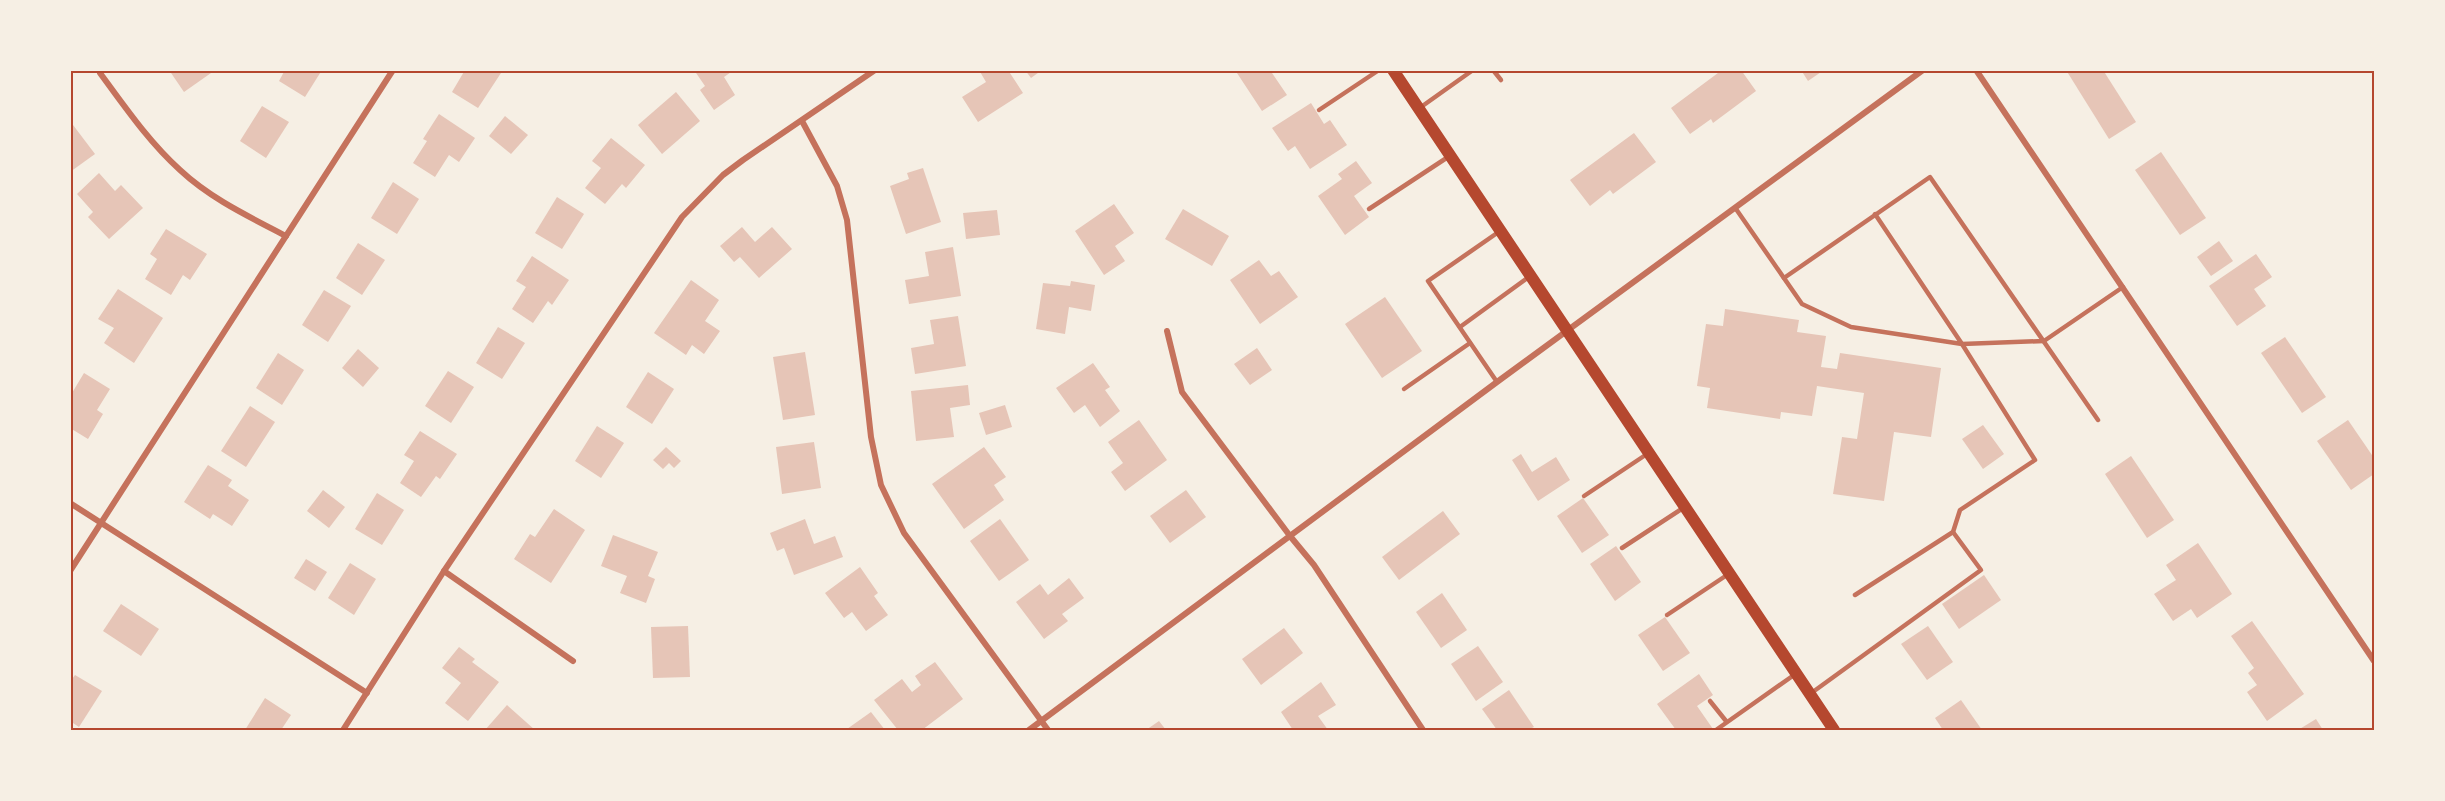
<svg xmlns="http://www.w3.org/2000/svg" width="2445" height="801" font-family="Raleway,sans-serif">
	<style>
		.building { fill: #e6c5b7 }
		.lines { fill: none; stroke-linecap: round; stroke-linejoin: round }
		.service { stroke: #c5725c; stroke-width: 4.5 }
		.minor { stroke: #c5725c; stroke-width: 6 }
		.secondary { stroke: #b5482f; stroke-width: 12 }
		.neatline { fill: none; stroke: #b5482f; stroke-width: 2 }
	</style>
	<rect width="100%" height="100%" fill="#f6efe4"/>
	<g class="building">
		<path d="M169,70H209L211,73L184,92Z"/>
		<path d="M285,70H322L305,97L279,81Z"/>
		<path d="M465,70H497L501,73L478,108L452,92Z"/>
		<path d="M694,70H734L724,77L735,95L714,110L700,90L705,86Z"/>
		<path d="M979,70H1008L1023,93L978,122L962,97L986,82Z"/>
		<path d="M1025,70H1042L1031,78Z"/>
		<path d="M1235,70H1276L1272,73L1287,95L1262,111Z"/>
		<path d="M1722,70H1741L1756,91L1713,123L1711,119L1690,134L1671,108Z"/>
		<path d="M1801,70H1824L1808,81Z"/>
		<path d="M2066,70H2103L2136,122L2109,139Z"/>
		<path d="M676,92L700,121L662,154L638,125Z"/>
		<path d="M1311,103L1324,124L1330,120L1347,145L1310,169L1295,146L1288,151L1272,128Z"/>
		<path d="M262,106L289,122L266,158L240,141Z"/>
		<path d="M439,114L475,138L459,162L449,155L435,177L413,163L427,141L423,139Z"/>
		<path d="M505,116L528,135L511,154L489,136Z"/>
		<path d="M70,121L95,154L70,172Z"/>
		<path d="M1634,133L1656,162L1613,194L1610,190L1590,206L1570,180Z"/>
		<path d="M611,138L645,165L626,188L622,184L605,204L585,188L601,168L592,161Z"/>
		<path d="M2161,152L2206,218L2180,235L2135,170Z"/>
		<path d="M1356,161L1372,183L1354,196L1369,217L1345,235L1318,196L1342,179L1338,174Z"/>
		<path d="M923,168L941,222L906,234L890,186L909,179L907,173Z"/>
		<path d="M99,173L115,191L121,185L143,208L109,239L88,217L93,212L77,194Z"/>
		<path d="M393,182L419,199L397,234L371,218Z"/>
		<path d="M557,197L584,214L562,249L535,233Z"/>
		<path d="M1114,204L1134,233L1115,246L1125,261L1104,275L1075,231Z"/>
		<path d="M1183,209L1229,236L1212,266L1165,239Z"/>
		<path d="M997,210L1000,235L966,239L963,213Z"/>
		<path d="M742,227L755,242L772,227L792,249L759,278L740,257L734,262L720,246Z"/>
		<path d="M166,229L207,254L190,280L183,275L171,295L145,279L157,259L150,254Z"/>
		<path d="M2219,241L2233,261L2211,276L2197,257Z"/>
		<path d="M358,243L385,260L362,295L336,278Z"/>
		<path d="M953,247L961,296L909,304L905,280L929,276L925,252Z"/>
		<path d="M2256,254L2272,277L2254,289L2266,306L2237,326L2209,286Z"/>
		<path d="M532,256L569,280L552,305L548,301L533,323L512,309L526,287L516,281Z"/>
		<path d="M1259,260L1271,276L1279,271L1298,297L1260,324L1230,280Z"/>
		<path d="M691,280L719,300L705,321L720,331L704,354L692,345L686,355L654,333Z"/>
		<path d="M1071,281L1095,285L1091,311L1069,307L1065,334L1036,329L1043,283L1070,286Z"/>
		<path d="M118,289L163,318L134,363L104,343L114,328L98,319Z"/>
		<path d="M324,290L351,306L328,342L302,325Z"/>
		<path d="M1385,297L1422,351L1382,378L1345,324Z"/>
		<path d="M1725,309L1799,320L1797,332L1826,336L1821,367L1837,369L1840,353L1941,368L1931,437L1894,432L1884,501L1833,494L1842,437L1857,439L1864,393L1817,386L1812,416L1781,412L1780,419L1707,408L1710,388L1697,386L1706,324L1723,326Z"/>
		<path d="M958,316L966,366L915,374L911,348L934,344L930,320Z"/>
		<path d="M498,327L525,343L502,379L476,363Z"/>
		<path d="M2285,337L2326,397L2302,413L2261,353Z"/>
		<path d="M1257,348L1272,370L1250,385L1234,364Z"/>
		<path d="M358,349L379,368L363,387L342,368Z"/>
		<path d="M805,352L815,415L783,420L773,357Z"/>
		<path d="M278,353L304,370L282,405L256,388Z"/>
		<path d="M1093,363L1110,387L1105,390L1120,411L1100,427L1085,405L1074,413L1056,388Z"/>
		<path d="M448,371L474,387L451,423L425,406Z"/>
		<path d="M648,372L674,389L652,424L626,407Z"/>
		<path d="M84,373L110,389L97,410L103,414L88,439L70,428V392L72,393Z"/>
		<path d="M968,385L970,405L950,408L954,437L916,441L911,391Z"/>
		<path d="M1005,405L1012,427L986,435L979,413Z"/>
		<path d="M250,406L275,422L246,467L221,451Z"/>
		<path d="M1139,420L1167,460L1125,491L1111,472L1123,463L1108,442Z"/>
		<path d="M2348,420L2374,458V474L2351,490L2317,441Z"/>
		<path d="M1983,425L2004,454L1983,469L1962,439Z"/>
		<path d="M597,426L624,443L601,478L575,461Z"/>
		<path d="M420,431L457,454L440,479L436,476L421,497L400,483L414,461L404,455Z"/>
		<path d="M814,442L821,488L782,494L776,447Z"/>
		<path d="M666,447L681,461L674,468L669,463L663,469L653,460Z"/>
		<path d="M984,447L1006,477L994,485L1004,500L964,529L932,484Z"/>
		<path d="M1521,454L1532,472L1556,457L1570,480L1538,501L1512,460Z"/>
		<path d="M2131,456L2174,520L2147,538L2105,474Z"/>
		<path d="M208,465L232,480L228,486L249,500L232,526L213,514L210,519L184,502Z"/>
		<path d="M323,490L345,507L329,528L307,511Z"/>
		<path d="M1186,490L1206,517L1170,543L1150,516Z"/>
		<path d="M377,493L404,510L382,545L355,529Z"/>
		<path d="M1583,498L1609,535L1582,553L1557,516Z"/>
		<path d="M554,509L585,530L551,583L514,559L530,534L535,537Z"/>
		<path d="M1443,511L1460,534L1399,580L1382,557Z"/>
		<path d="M805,519L814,544L835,536L843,557L794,575L784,548L777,551L770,533Z"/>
		<path d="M1000,519L1029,560L999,581L970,541Z"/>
		<path d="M613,535L658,552L648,576L655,579L646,603L620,593L627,576L601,566Z"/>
		<path d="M2198,543L2232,594L2197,618L2191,609L2173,621L2154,594L2176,580L2166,565Z"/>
		<path d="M1616,546L1641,582L1615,601L1590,564Z"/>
		<path d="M306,559L327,572L315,591L294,578Z"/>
		<path d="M350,563L376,579L354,615L328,598Z"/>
		<path d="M860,567L878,593L874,596L888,615L866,631L852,612L844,618L825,593Z"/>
		<path d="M1984,575L2001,600L1959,629L1942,604Z"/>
		<path d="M1069,578L1084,598L1062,614L1068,621L1044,639L1016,602L1040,584L1048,595Z"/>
		<path d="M1442,593L1467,630L1441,648L1416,612Z"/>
		<path d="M121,604L159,629L141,656L103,631Z"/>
		<path d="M1665,617L1690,653L1663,671L1638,635Z"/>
		<path d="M2252,621L2304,694L2267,721L2247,692L2257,685L2248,673L2254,668L2231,636Z"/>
		<path d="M688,626L690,677L653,678L651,627Z"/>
		<path d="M1928,626L1953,662L1927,680L1901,644Z"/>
		<path d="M1284,628L1303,653L1261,685L1242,659Z"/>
		<path d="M1478,646L1503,682L1476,701L1451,664Z"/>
		<path d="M459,647L475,659L472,662L499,682L468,721L445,703L461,683L442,668Z"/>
		<path d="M935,662L963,699L922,730H898L874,700L902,679L912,692L921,685L915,676Z"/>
		<path d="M1699,674L1713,695L1697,706L1713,729L1676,730L1657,704Z"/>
		<path d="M75,675L102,691L79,727L70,721V682Z"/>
		<path d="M1321,682L1336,705L1318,716L1328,730H1293L1281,712Z"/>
		<path d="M1509,690L1534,727L1528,730H1497L1482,709Z"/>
		<path d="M265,698L291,715L281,730H245Z"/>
		<path d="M1961,700L1982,730H1943L1935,718Z"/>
		<path d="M507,705L535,730H485Z"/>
		<path d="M871,712L885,730H849L847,729Z"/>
		<path d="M2316,719L2323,730H2298Z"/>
		<path d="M1159,721L1166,730H1146Z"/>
	</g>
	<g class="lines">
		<g class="service">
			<path d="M1493,70L1501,80"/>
			<path d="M1421,107L1473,70"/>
			<path d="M1319,110L1379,70"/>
			<path d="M1369,209L1448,157"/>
			<path d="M1736,209L1802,304L1851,327L1962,344L2044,341L2123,287"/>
			<path d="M1784,278L1930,177L2098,420"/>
			<path d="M1460,327L1530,276"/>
			<path d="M1497,382L1428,281L1500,231"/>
			<path d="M1404,389L1470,343"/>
			<path d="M1584,496L1647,454"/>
			<path d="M1622,548L1683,508"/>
			<path d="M1855,595L1953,532L1960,510L2035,460L1962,344L1875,214"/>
			<path d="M1667,615L1727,575"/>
			<path d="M1810,694L1981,570L1953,532"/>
			<path d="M1710,701L1726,721"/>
			<path d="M1716,730L1794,675"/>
		</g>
		<g class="minor">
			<path d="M1976,70L2374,661"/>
			<path d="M100,73C125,107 149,142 180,170C211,199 250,217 286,236"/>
			<path d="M802,121L837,186L847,220L871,437L881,485L904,533L1048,730"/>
			<path d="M1167,331L1182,392L1290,536L1314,565L1423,730"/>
			<path d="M70,503L367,693"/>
			<path d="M70,571L393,70"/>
			<path d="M444,571L573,661"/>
			<path d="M343,730L444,571L682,217L723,175L743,160L875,70"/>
			<path d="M1029,730L1497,382L1923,70"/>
		</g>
		<path class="secondary" d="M1393,70L1834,730"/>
	</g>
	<rect width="2445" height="801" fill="none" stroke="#f6efe4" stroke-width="144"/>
	<rect x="72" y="72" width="2301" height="657" class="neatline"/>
</svg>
